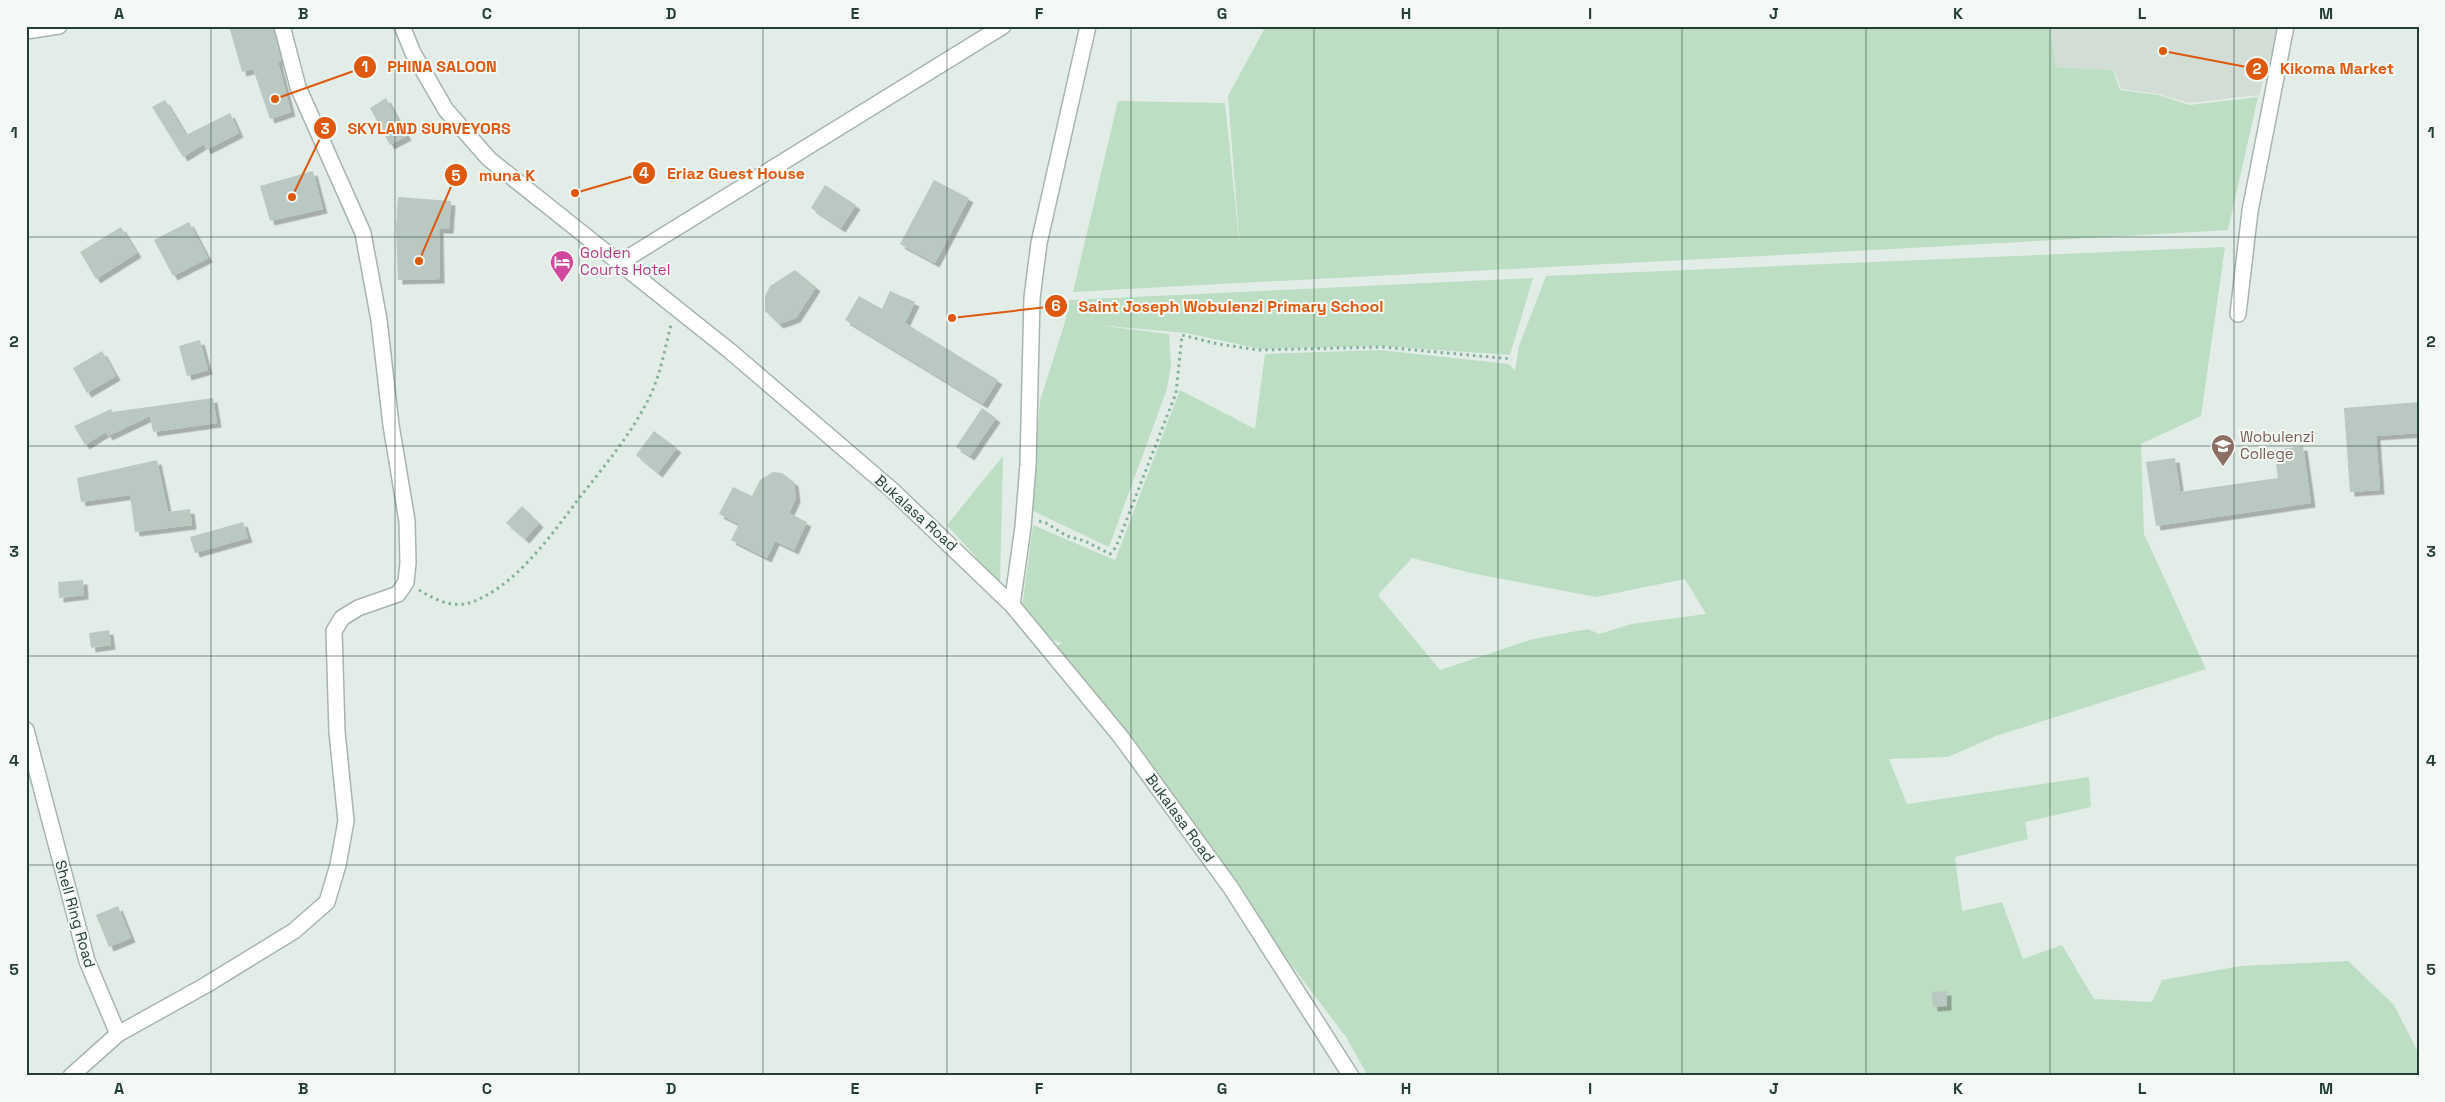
<svg xmlns="http://www.w3.org/2000/svg" width="2445" height="1102" font-family="'Space Grotesk',sans-serif">
	<style>
		.built { fill: #d2ddd6 }
		.green { fill: #bddec2; fill-rule: evenodd }
		.building { fill: #b9c8c0; filter: url(#shadow) }
		.lines { fill: none; stroke-linecap: round; stroke-linejoin: round }
		.minor-casing { stroke: #a6b5ae; stroke-width: 18 }
		.path { stroke: #84b09d; stroke-width: 3; stroke-dasharray: 2.5 4; stroke-linecap: butt }
		.minor { stroke: #fff; stroke-width: 15 }
		.grid { fill: none; stroke: #233e34; stroke-width: 1; stroke-opacity: 0.55 }
		.labels { text-anchor: middle; stroke-width: 4; stroke-linejoin: round; paint-order: stroke }
		.hotel-label { font-size: 15px; fill: #b23c85; stroke: #f4f9f6; text-anchor: start }
		.education-label { font-size: 15px; fill: #785e54; stroke: #f4f9f6; text-anchor: start }
		.street-label { font-size: 15px; fill: #233e34; stroke: #f4f9f6 }
		.leader { fill: none; stroke: #de580e; stroke-width: 2 }
		.callout-dot { fill: #de580e; stroke: #f4f9f6; stroke-width: 2 }
		.mark-label { font-size: 15px; text-anchor: middle; font-weight: bold; fill: #fff }
		.callout-label { font-size: 16px; text-anchor: middle; font-weight: bold; fill: #de580e; stroke: #f4f9f6; stroke-width: 4; stroke-linejoin: round; paint-order: stroke }
		.neatline { fill: none; stroke: #233e34; stroke-width: 2 }
		.grid-label { font-size: 16px; text-anchor: middle; font-weight: bold; fill: #233e34 }
	</style>
	<defs>
		<filter id="shadow"><feDropShadow dx="4.5" dy="4.5" stdDeviation="0" flood-color="#0004"/></filter>
	</defs>
	<rect width="100%" height="100%" fill="#e3ede8"/>
	<path class="built" d="M2050,26H2280L2259,95L2189,103L2159,94L2121,89L2114,70L2056,67Z"/>
	<g class="green">
		<path d="M1266,26H2050L2056,67L2113,70L2120,90L2159,95L2189,105L2258,97L2228,230C1843,253 1458,271 1073,292L1118,101L1225,103L1240,249L1228,96Z"/>
		<path d="M2225,247L2201,416L2141,444L2144,534L2206,669L1996,736L1948,757L1889,759L1907,804L2089,777L2091,807L2025,822L2028,839L1955,857L1962,911L2002,902L2023,959L2062,945L2094,999L2152,1002L2162,980L2241,966L2348,961L2394,1005L2419,1054V1076H1368L1346,1037L1052,649L1062,643L1036,635L1021,615L1033,525L1115,560L1180,390L1255,429L1265,354L1380,350L1509,364L1515,371L1519,346L1546,276ZM1412,558L1471,573L1596,597L1685,579L1706,614L1631,624L1599,634L1588,629L1533,639L1440,670L1378,595Z"/>
		<path d="M1533,278L1510,355L1381,346L1260,349L1186,333L1096,325L1169,334L1171,364L1167,389L1109,547L1031,510L1040,401L1065,322L1069,300Z"/>
		<path d="M1003,456L1000,584L947,525Z"/>
	</g>
	<g class="building">
		<path d="M229,26H273L281,61L278,62L291,112L270,119L253,69L242,72Z"/>
		<path d="M386,98L407,136L390,145L370,108Z"/>
		<path d="M165,100L186,135L230,113L239,133L206,150L204,144L183,157L152,107Z"/>
		<path d="M313,171L323,209L270,221L260,186Z"/>
		<path d="M934,180L969,198L935,263L900,244Z"/>
		<path d="M825,185L856,205L841,228L811,208Z"/>
		<path d="M398,197L451,201L449,229H439L440,279L398,280L396,226Z"/>
		<path d="M189,222L208,258L173,276L154,240Z"/>
		<path d="M121,227L137,253L96,279L80,252Z"/>
		<path d="M795,270L816,287L796,318L779,324L765,311V296L770,286Z"/>
		<path d="M890,291L915,302L905,323L998,380L983,404L845,320L859,296L882,309Z"/>
		<path d="M200,340L208,370L187,376L179,346Z"/>
		<path d="M102,351L116,376L87,393L73,368Z"/>
		<path d="M213,398L217,423L153,432L150,416L108,436L106,432L85,445L74,426L111,409L112,412Z"/>
		<path d="M2419,402V433L2376,436L2380,490L2350,492L2344,408Z"/>
		<path d="M982,408L996,418L970,456L956,447Z"/>
		<path d="M654,431L677,448L658,473L636,455Z"/>
		<path d="M2303,446L2311,503L2156,526L2146,462L2175,458L2180,492L2278,478L2274,450Z"/>
		<path d="M157,460L168,512L190,509L192,525L135,532L130,495L81,502L77,478Z"/>
		<path d="M773,472L782,473L794,482L796,498L789,513L807,522L794,550L775,541L767,558L731,540L739,524L719,514L733,487L752,496L760,480Z"/>
		<path d="M522,506L539,523L525,539L506,523Z"/>
		<path d="M243,522L248,538L195,553L190,537Z"/>
		<path d="M83,580L84,595L59,598L58,582Z"/>
		<path d="M109,630L111,645L91,648L89,633Z"/>
		<path d="M118,906L131,938L109,947L96,915Z"/>
		<path d="M1947,991V1006L1933,1007L1932,992Z"/>
	</g>
	<g class="lines">
		<g class="minor-casing">
			<g id="minor">
				<path d="M402,26L413,53L446,110L489,159L730,351L892,490L1012,605L1121,737L1231,888L1351,1076"/>
				<path d="M26,31L59,26"/>
				<path d="M621,262L1003,26"/>
				<path d="M2238,314L2250,211L2286,26"/>
				<path d="M1012,605L1023,527L1028,465L1032,298L1039,243L1088,26"/>
				<path d="M26,730L87,961L118,1034L71,1076"/>
				<path d="M118,1034L206,985L294,931L327,902L338,865L346,821L337,732L334,631L342,618L358,608L398,594L406,582L408,563L407,521L391,425L379,320L363,233L298,87L282,26"/>
			</g>
		</g>
		<g class="path">
			<path d="M1039,521L1046,523L1067,536L1085,541L1110,554L1116,547L1176,393L1182,335L1218,344L1259,350L1382,347L1512,359"/>
			<path d="M419,590C434,599 451,608 469,603C515,588 552,534 580,497C606,464 633,432 651,394C661,372 665,348 671,325"/>
		</g>
		<use href="#minor" class="minor"/>
	</g>
	<path class="grid" d="M211,26V1076M395,26V1076M579,26V1076M763,26V1076M947,26V1076M1131,26V1076M1314,26V1076M1498,26V1076M1682,26V1076M1866,26V1076M2050,26V1076M2234,26V1076M26,237H2419M26,446H2419M26,656H2419M26,865H2419"/>
	<defs>
		<g id="hotel-pin" transform="scale(1.25)"><path d="M0 17L-7.5 6A9.5 9.5 0 1 1 7.5 6Z" fill="#d1479c" stroke="#f4f9f6"/><path d="M-6-4.5h1.5V1H6V5H4.5V3h-9V5H-6ZM-4 0a1.8 1.8 0 1 1 3.6 0ZM.5 0V-2.5h3Q6-2.5 6 0Z" fill="#fff"/></g>
		<g id="school-pin" transform="scale(1.25)"><path d="M0 17L-7.5 6A9.5 9.5 0 1 1 7.5 6Z" fill="#8d6e63" stroke="#f4f9f6"/><path d="M0-5L7-2L0 1L-7-2ZM-4 1L0 2.5L4 1V4Q0 6-4 4Z" fill="#fff"/></g>
	</defs>
	<g fill-rule="evenodd">
		<use href="#hotel-pin" x="562" y="262"/>
		<use href="#school-pin" x="2223" y="446"/>
	</g>
	<g class="labels">
		<g class="hotel-label">
			<text x="580" y="258">Golden<tspan x="580" dy="17">Courts Hotel</tspan></text>
		</g>
		<g class="education-label">
			<text x="2240" y="442">Wobulenzi<tspan x="2240" dy="17">College</tspan></text>
		</g>
		<g class="street-label">
			<text transform="translate(916 513) rotate(42)" y="5">Bukalasa Road</text>
			<text transform="translate(1180 818) rotate(54)" y="5">Bukalasa Road</text>
			<text transform="translate(75 914) rotate(74)" y="5">Shell Ring Road</text>
		</g>
	</g>
	<path class="leader" d="M275 99L365 67M2163 51L2257 69M292 197L325 128M575 193L644 173M419 261L456 175M952 318L1056 306"/>
	<g class="callout-dot">
		<circle cx="275" cy="99" r="5"/>
		<circle cx="2163" cy="51" r="5"/>
		<circle cx="292" cy="197" r="5"/>
		<circle cx="575" cy="193" r="5"/>
		<circle cx="419" cy="261" r="5"/>
		<circle cx="952" cy="318" r="5"/>
		<circle cx="365" cy="67" r="12"/>
		<circle cx="2257" cy="69" r="12"/>
		<circle cx="325" cy="128" r="12"/>
		<circle cx="644" cy="173" r="12"/>
		<circle cx="456" cy="175" r="12"/>
		<circle cx="1056" cy="306" r="12"/>
	</g>
	<g class="mark-label">
		<text x="365" y="72">1</text>
		<text x="2257" y="74">2</text>
		<text x="325" y="134">3</text>
		<text x="644" y="178">4</text>
		<text x="456" y="181">5</text>
		<text x="1056" y="311">6</text>
	</g>
	<g class="callout-label">
		<text x="442" y="72">PHINA SALOON</text>
		<text x="2337" y="74">Kikoma Market</text>
		<text x="429" y="134">SKYLAND SURVEYORS</text>
		<text x="736" y="179">Eriaz Guest House</text>
		<text x="507" y="181">muna K</text>
		<text x="1231" y="312">Saint Joseph Wobulenzi Primary School</text>
	</g>
	<rect width="2445" height="1102" fill="none" stroke="#f4f9f6" stroke-width="55"/>
	<rect x="28" y="28" width="2390" height="1046" class="neatline"/>
	<g class="grid-label">
		<text x="119" y="19">A</text>
		<text x="303" y="19">B</text>
		<text x="487" y="19">C</text>
		<text x="671" y="19">D</text>
		<text x="855" y="19">E</text>
		<text x="1039" y="19">F</text>
		<text x="1222" y="19">G</text>
		<text x="1406" y="19">H</text>
		<text x="1590" y="19">I</text>
		<text x="1774" y="19">J</text>
		<text x="1958" y="19">K</text>
		<text x="2142" y="19">L</text>
		<text x="2326" y="19">M</text>
		<text x="14" y="138">1</text>
		<text x="2431" y="138">1</text>
		<text x="14" y="347">2</text>
		<text x="2431" y="347">2</text>
		<text x="14" y="557">3</text>
		<text x="2431" y="557">3</text>
		<text x="14" y="766">4</text>
		<text x="2431" y="766">4</text>
		<text x="14" y="975">5</text>
		<text x="2431" y="975">5</text>
		<text x="119" y="1094">A</text>
		<text x="303" y="1094">B</text>
		<text x="487" y="1094">C</text>
		<text x="671" y="1094">D</text>
		<text x="855" y="1094">E</text>
		<text x="1039" y="1094">F</text>
		<text x="1222" y="1094">G</text>
		<text x="1406" y="1094">H</text>
		<text x="1590" y="1094">I</text>
		<text x="1774" y="1094">J</text>
		<text x="1958" y="1094">K</text>
		<text x="2142" y="1094">L</text>
		<text x="2326" y="1094">M</text>
	</g>
</svg>
